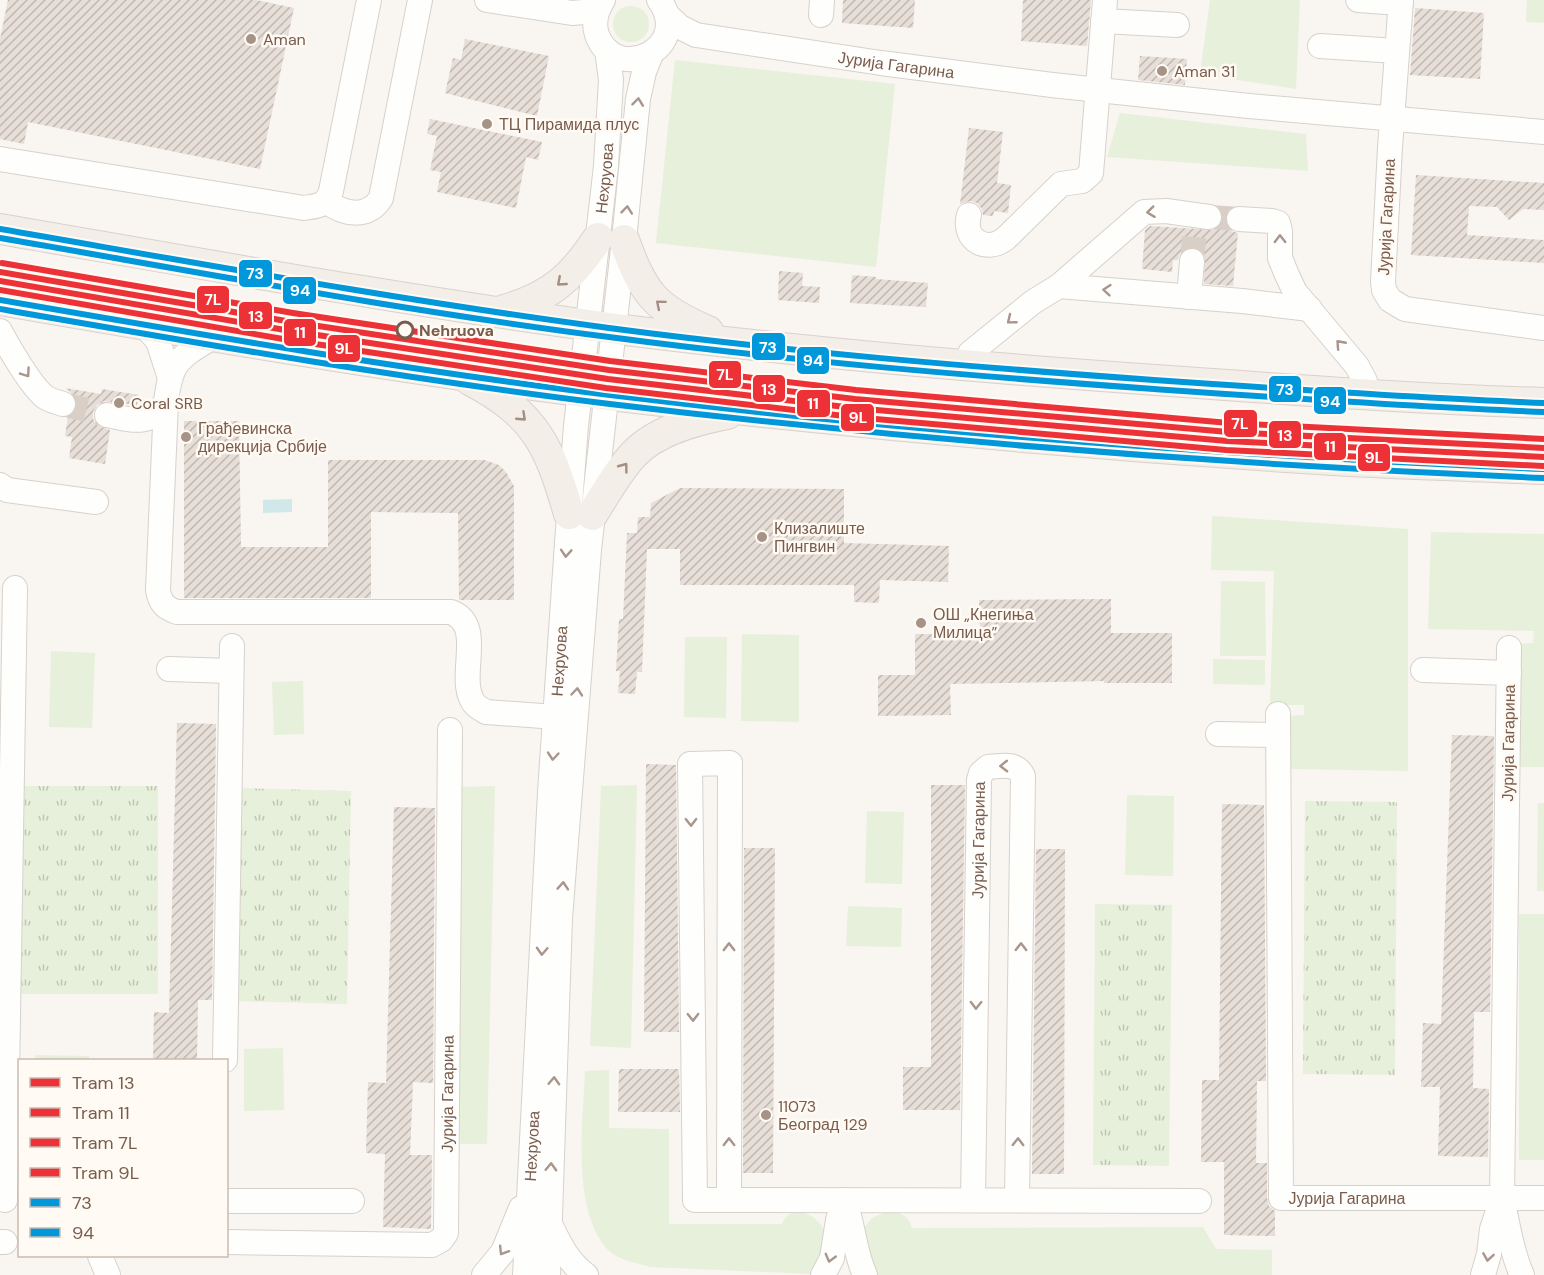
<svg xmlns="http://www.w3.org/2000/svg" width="1544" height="1275" font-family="'DM Sans',sans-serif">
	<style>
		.green { fill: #e7f0db }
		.park { fill: url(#park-tufts) }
		.water { fill: #d0e8ea }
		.building { fill: url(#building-hatch) }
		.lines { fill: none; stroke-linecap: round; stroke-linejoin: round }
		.minor-tunnel { stroke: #d9cfc7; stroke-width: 24; stroke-dasharray: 24 12; stroke-linecap: butt }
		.minor-casing { stroke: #d7d1cb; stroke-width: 26 }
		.major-casing { stroke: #dad1cc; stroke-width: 32 }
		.minor { stroke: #fefefd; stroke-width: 24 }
		.major { stroke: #f3eee8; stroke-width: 30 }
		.bus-1-casing { stroke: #fffaf3; stroke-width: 10 }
		.bus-2-casing { stroke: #fffaf3; stroke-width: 10 }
		.bus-1 { stroke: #0098da; stroke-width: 6 }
		.bus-2 { stroke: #0098da; stroke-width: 6 }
		.tram-1-casing { stroke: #fffaf3; stroke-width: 10 }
		.tram-2-casing { stroke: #fffaf3; stroke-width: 10 }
		.tram-3-casing { stroke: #fffaf3; stroke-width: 10 }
		.tram-4-casing { stroke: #fffaf3; stroke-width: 10 }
		.tram-1 { stroke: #ed3237; stroke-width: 6 }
		.tram-2 { stroke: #ed3237; stroke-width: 6 }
		.tram-3 { stroke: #ed3237; stroke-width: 6 }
		.tram-4 { stroke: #ed3237; stroke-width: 6 }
		.oneway { stroke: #a8958b }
		.oneway2 { stroke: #a48f83 }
		.poi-dot { fill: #a69286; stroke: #fffaf3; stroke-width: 2 }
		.stop-dot { fill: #fffaf3; stroke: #7a5c4d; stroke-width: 3 }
		.labels { text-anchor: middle; stroke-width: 5; stroke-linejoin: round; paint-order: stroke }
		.poi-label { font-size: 16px; fill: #7a5c4d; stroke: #fffaf3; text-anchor: start }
		.street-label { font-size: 16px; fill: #7a5c4d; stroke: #fffaf3 }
		.stop-label { font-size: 16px; font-weight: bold; fill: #7a5c4d; stroke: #fffaf3; text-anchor: start }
		.line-badge { stroke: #fffaf3; stroke-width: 2 }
		.badge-label { font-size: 16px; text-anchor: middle; font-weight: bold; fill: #fff }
	</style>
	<defs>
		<pattern id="park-tufts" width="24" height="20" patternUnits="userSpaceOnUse" patternTransform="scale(1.5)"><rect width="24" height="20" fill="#e7f0db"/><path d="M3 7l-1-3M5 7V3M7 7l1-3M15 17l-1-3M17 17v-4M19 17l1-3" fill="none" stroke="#c0c6b4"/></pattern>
		<pattern id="building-hatch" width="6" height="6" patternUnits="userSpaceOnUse" patternTransform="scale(1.5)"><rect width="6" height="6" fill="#e6ded7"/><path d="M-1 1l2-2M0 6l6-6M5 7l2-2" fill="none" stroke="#bfb7b1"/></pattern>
	</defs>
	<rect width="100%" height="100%" fill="#f9f5f0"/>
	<g class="green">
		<path d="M1210,0H1300L1296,89L1200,74Z"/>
		<path d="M1527,0H1544V23L1526,22Z"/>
		<circle cx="631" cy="24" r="18"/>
		<path d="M675,60L895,84L876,267L656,243Z"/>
		<path d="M1120,113L1306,134L1308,171L1107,157Z"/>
		<path d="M1212,516L1408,529V771L1290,769V716L1304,715V705H1270L1274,571L1211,570Z"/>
		<path d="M1431,532L1544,534V767H1515L1516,644L1533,643L1534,631L1428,629Z"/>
		<path d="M1221,581L1265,582L1266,656H1220Z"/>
		<path d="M742,634L799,635V722L741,721Z"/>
		<path d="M685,637H727L726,718L684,717Z"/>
		<path d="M51,651L95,653L92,728L49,727Z"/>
		<path d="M1213,659L1265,660V685L1213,684Z"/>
		<path d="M303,681L304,734L274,735L272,682Z"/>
		<path d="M637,785L631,1048L590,1046L601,786Z"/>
		<path d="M495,786L487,1144H460L459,787Z"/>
		<path d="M1127,795L1174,796L1173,876L1125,875Z"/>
		<path d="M1538,803H1544V891H1537Z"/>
		<path d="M867,811L904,812L902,884L865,883Z"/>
		<path d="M848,906L902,908L901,947L846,946Z"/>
		<rect x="1519" y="914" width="25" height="246"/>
		<path d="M283,1048L284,1110L244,1111V1049Z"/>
		<path d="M35,1055L89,1056V1060H35Z"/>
		<path d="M609,1070V1128L669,1129V1224H782C793,1196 834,1223 826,1248C823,1257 816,1266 812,1274L650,1267C637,1263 618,1260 608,1250C571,1210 583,1121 585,1071Z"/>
		<path d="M886,1212C899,1212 908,1214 912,1228L1203,1227L1216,1249L1272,1250V1275H878L875,1273L863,1229L872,1218Z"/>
	</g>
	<g class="park">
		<path d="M22,786H158V994H21Z"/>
		<path d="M239,788L351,791L347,1004L235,1001Z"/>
		<path d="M1305,801L1397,802L1395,1075L1303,1074Z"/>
		<path d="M1095,904L1172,905L1169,1166L1093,1165Z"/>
	</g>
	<path class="water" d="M292,499V512L263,513V500Z"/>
	<g class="building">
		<path d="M8,0H256L294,8L260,169L28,122L24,144L0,139V39Z"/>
		<path d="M843,0H915L913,28L842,23Z"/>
		<path d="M1023,0H1091L1087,46L1021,41Z"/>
		<path d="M1415,8L1484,13L1480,79L1410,75Z"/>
		<path d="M465,39L549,56L537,116L445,93L453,58L461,60Z"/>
		<path d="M1140,56L1187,59L1185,85L1138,80Z"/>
		<path d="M430,119L542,142L538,160L526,157L516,208L437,192L441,172L430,170L437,136L427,134Z"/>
		<path d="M969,128L1003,132L997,183L1011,185L1008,213L994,211L993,216L983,215L982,209L977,203L970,201L960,204Z"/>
		<path d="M1416,175L1544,183V210L1523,209L1509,220L1497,207L1469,206L1467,235L1544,240V263L1411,255Z"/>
		<path d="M1221,210L1228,211L1225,218L1226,225L1231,231L1238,233L1233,286L1204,284L1205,255L1201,250L1194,247L1185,248L1180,253L1178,260H1173L1172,272L1142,269L1145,230L1150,226L1214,230L1220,226L1223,220Z"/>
		<path d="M779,271L803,273L802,286L820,287L819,303L778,300Z"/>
		<path d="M852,275L876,277V279L928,283L926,307L850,303Z"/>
		<path d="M65,388L101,394L102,389L139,395L137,405L103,401L97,405L93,412V419L97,425L110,430L105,464L69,458L72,437L65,436L68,417L76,409L77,402L74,395Z"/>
		<path d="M184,421H239L241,547H328V460H484L499,465L506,472L514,486V600H459L458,513L371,512V598H184Z"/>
		<path d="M680,488L844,489V543L949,546L948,582L880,580L879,603L854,602V585H680V549H647L642,672H637L635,694L618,693L620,671H616L619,619H623L627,533H637L638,517H650L651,503Z"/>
		<path d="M1111,599V633H1172V683H1104V681L950,684L951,715L878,716V675H915V634H980L979,600Z"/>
		<path d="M177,723L216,724L212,1000H198L197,1060H153L154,1012L169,1013Z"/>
		<path d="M1452,735L1494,736L1490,1012H1474L1473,1088L1489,1089L1488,1157L1438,1156L1440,1087H1421L1423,1023L1441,1024Z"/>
		<path d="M646,764L676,765L679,1032H644Z"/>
		<path d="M931,785H965L960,1110H903V1067H931Z"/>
		<path d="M1222,804L1264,805L1266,1081H1257L1256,1163H1267V1198L1269,1206L1275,1211V1236L1224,1235V1162H1201L1202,1080H1219Z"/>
		<path d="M394,807L435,808L433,1083L413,1082L410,1155H432L431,1229L383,1227L385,1154L366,1153L368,1082L386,1083Z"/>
		<path d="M744,848H775L773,1173H743Z"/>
		<path d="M1036,849H1065L1064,1174H1032Z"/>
		<path d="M619,1069H679L680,1112H618Z"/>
	</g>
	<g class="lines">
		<g class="minor-tunnel">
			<path d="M1209,217L1239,219"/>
			<path d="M1192,261L1195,229"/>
			<path d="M63,404L107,415"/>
		</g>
		<g class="minor-casing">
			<g id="minor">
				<path d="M487,0L572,13L584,12L599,6"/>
				<path d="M603,0C596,11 593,23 597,35C616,86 694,47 659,0"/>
				<path d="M1358,0L1401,3"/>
				<path d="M1401,0L1390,147L1383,282L1384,290L1390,300L1405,309L1544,328"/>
				<path id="s1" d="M667,15L680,27L696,35L881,63L1052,85L1249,106L1544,132"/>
				<path d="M821,15L822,0"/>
				<path d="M1103,21L1177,25"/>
				<path d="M1320,46L1397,51"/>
				<path d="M0,159L304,208C317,206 327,206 331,191L369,0"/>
				<path d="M326,201C344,215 368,219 381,198L420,0"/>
				<path d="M969,215C962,240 987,254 1006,238L1061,184L1082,181L1091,173L1105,0"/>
				<path d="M1239,219L1272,221L1278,223L1280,231V258L1287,275L1295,292L1357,366L1365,381V394"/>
				<path d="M1059,286L1242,301L1310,309"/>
				<path d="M1189,297L1192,261"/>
				<path d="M144,325L158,341L169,375"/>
				<path d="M0,331C9,348 31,386 45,397C51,401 57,402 63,404"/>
				<path d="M213,337C179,358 171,360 166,402L158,590C160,603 165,608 177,612H451C485,625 458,674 472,700C474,705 481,709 486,712L556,717"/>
				<path d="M966,365L970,353L1033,302L1059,286L1144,212L1166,211L1209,217"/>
				<path d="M107,415C132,420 150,427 166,402"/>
				<path d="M0,485L7,490L96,502"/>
				<path d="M1509,648L1502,1199C1508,1224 1511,1251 1522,1275"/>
				<path d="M169,669L231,671"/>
				<path d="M1423,670L1509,673"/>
				<path id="s2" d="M1278,714L1281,1198H1544"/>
				<path d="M1218,734L1278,735"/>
				<path d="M225,1060L232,646"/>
				<path d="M5,1200L15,588"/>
				<path d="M729,1200L730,763L690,764L695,1200H729L1199,1201"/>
				<path id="s3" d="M973,1200L979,780L981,773L988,767C1002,766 1016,762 1023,776L1017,1200"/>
				<path d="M226,1201H352"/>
				<path d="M845,1203C854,1227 854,1251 865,1275"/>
				<path d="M551,1226C560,1245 569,1263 586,1275"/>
				<path d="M0,1242H5"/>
				<path id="s4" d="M226,1242L432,1245L441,1240L446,1233L450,730"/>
				<path d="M100,1256L108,1275"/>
				<path d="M484,1275L503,1252L521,1208"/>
				<path id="s5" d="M525,1275L550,792L567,543L576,426L606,166L611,80L607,50"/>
				<path d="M548,1275L560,918L589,550L624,240L638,99L644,72L651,54"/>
				<path d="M823,1275L832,1258L838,1220L845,1200"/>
				<path d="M1483,1275L1489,1254L1492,1229L1502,1199"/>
			</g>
		</g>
		<g class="major-casing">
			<g id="major">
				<path d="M0,229C203,264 406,301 609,328C796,352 982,368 1170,381C1294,390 1419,399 1544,403"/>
				<path d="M624,240C643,293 655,309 708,331"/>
				<path d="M0,300C203,335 406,370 610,395C850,423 1092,445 1333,460C1403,464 1474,466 1544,469"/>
				<path d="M504,310C550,297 572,278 598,238"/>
				<path d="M470,380C536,415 549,445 569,514"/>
				<path d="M592,515C605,495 617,472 634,454C657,430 696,420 727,414"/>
			</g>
		</g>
		<use href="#minor" class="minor"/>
		<use href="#major" class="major"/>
		<g class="bus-1-casing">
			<g id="bus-1">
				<path d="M0,229C203,264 405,301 609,328C790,352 972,367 1154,380C1284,389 1414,398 1544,403"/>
				<path d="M0,300C203,335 406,370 610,395C920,433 1232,456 1544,469"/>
			</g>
		</g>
		<g class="bus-2-casing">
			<g id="bus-2">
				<path d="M0,238C203,273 405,311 609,337C790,361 972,376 1154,389C1284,398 1413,407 1544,412"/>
				<path d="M0,309C203,344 405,379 610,404C920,441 1231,465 1544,478"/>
			</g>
		</g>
		<use href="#bus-1" class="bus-1"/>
		<use href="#bus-2" class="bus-2"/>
		<g class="tram-1-casing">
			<path id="tram-1" d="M0,272L292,322L609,370L855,399L1228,432L1544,448"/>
		</g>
		<g class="tram-2-casing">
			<path id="tram-2" d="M0,281L291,331L608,379L854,408L1227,441L1544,457"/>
		</g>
		<g class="tram-3-casing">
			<path id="tram-3" d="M2,263L293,313L610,361L856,390L1229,423L1544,439"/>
		</g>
		<g class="tram-4-casing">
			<path id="tram-4" d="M0,290L289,340L606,388L853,417L1226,450L1543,466"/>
		</g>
		<use href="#tram-1" class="tram-1"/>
		<use href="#tram-2" class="tram-2"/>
		<use href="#tram-3" class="tram-3"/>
		<use href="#tram-4" class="tram-4"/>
	</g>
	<defs><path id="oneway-chevron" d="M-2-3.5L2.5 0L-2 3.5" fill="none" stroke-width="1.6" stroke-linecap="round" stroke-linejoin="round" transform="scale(1.5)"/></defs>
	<g class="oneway">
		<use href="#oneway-chevron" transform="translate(638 102) rotate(-83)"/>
		<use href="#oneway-chevron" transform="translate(627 210) rotate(-84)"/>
		<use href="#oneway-chevron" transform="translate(1151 212) rotate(173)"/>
		<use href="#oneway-chevron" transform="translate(1280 239) rotate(-91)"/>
		<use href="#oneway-chevron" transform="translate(1107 290) rotate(-175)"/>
		<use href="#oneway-chevron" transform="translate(1011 320) rotate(141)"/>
		<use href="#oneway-chevron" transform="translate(1340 344) rotate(-132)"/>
		<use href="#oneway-chevron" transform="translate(26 373) rotate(55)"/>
		<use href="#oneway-chevron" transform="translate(566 553) rotate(94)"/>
		<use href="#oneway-chevron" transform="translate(577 692) rotate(-85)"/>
		<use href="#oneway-chevron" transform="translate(553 756) rotate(95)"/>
		<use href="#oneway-chevron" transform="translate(1004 766) rotate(179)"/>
		<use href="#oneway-chevron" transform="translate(691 822) rotate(89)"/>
		<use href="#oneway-chevron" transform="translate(563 886) rotate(-86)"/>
		<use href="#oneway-chevron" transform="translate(729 947) rotate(-90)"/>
		<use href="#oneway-chevron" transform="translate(1021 947) rotate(-89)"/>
		<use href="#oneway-chevron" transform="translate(542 951) rotate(93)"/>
		<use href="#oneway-chevron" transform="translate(976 1005) rotate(91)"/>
		<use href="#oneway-chevron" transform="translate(693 1017) rotate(89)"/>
		<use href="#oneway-chevron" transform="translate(554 1081) rotate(-88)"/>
		<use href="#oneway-chevron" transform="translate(729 1142) rotate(-90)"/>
		<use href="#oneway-chevron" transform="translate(1018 1142) rotate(-89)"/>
		<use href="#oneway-chevron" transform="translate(551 1167) rotate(-88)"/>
		<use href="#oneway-chevron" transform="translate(503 1251) rotate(122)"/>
		<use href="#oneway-chevron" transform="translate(1488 1257) rotate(99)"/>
		<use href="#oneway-chevron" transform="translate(830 1258) rotate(105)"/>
	</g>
	<g class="oneway2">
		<use href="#oneway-chevron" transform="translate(561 282) rotate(139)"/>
		<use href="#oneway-chevron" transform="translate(660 304) rotate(-140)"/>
		<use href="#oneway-chevron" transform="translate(522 417) rotate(43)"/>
		<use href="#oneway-chevron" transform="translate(624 467) rotate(-53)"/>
	</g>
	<g class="poi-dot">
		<circle cx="251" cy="39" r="6"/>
		<circle cx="1162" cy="71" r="6"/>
		<circle cx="487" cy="124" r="6"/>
		<circle cx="119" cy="403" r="6"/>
		<circle cx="186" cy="437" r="6"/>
		<circle cx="762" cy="537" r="6"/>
		<circle cx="921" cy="623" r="6"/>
		<circle cx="766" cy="1115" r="6"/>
	</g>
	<circle class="stop-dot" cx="405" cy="330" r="8"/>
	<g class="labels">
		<g class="poi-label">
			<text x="263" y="45">Aman</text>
			<text x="1174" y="77">Aman 31</text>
			<text x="499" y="130">ТЦ Пирамида плус</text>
			<text x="131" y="409">Coral SRB</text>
			<text x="198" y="434">Грађевинска<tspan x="198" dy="18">дирекција Србије</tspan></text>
			<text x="774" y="534">Клизалиште<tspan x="774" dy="18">Пингвин</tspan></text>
			<text x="933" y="620">ОШ „Кнегиња<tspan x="933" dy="18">Милица”</tspan></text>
			<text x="778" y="1112">11073<tspan x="778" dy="18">Београд 129</tspan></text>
		</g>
		<g class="street-label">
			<text dy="6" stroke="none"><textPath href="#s1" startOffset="238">Јурија Гагарина</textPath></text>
			<text dy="6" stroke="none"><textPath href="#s5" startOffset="1100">Нехруова</textPath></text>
			<text transform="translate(1386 217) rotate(-87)" y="6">Јурија Гагарина</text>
			<text dy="6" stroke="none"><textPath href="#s5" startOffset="615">Нехруова</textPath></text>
			<text transform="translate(1508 743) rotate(-89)" y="6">Јурија Гагарина</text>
			<text dy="6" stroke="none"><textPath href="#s3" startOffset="360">Јурија Гагарина</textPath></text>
			<text dy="6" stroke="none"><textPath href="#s4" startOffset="364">Јурија Гагарина</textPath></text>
			<text dy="6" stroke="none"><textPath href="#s5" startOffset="129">Нехруова</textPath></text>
			<text dy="6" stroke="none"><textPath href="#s2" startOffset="550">Јурија Гагарина</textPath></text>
		</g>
		<g class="stop-label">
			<text x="419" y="336">Nehruova</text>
		</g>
	</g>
	<g class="line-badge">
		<rect x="238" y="259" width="35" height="29" rx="6" fill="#0098da"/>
		<rect x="282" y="276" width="35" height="29" rx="6" fill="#0098da"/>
		<rect x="196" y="285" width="34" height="29" rx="6" fill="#ed3237"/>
		<rect x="238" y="301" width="35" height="29" rx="6" fill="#ed3237"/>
		<rect x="283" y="318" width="34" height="29" rx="6" fill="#ed3237"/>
		<rect x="751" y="332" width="35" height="29" rx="6" fill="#0098da"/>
		<rect x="327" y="334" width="34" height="29" rx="6" fill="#ed3237"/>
		<rect x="796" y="346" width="34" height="29" rx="6" fill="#0098da"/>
		<rect x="708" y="360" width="34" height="29" rx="6" fill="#ed3237"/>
		<rect x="752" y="374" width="34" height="29" rx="6" fill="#ed3237"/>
		<rect x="1268" y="375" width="34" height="28" rx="6" fill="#0098da"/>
		<rect x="1313" y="386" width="34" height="29" rx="6" fill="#0098da"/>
		<rect x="796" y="389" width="35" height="29" rx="6" fill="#ed3237"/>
		<rect x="840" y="403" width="35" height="29" rx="6" fill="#ed3237"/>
		<rect x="1223" y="409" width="35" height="29" rx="6" fill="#ed3237"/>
		<rect x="1268" y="420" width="34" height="29" rx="6" fill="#ed3237"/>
		<rect x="1313" y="432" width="34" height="29" rx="6" fill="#ed3237"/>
		<rect x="1357" y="443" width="34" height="29" rx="6" fill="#ed3237"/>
	</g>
	<g class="badge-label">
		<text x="255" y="279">73</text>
		<text x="300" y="296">94</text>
		<text x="213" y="305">7L</text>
		<text x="256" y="322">13</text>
		<text x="300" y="338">11</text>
		<text x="768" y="353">73</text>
		<text x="344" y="354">9L</text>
		<text x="813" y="366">94</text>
		<text x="725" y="380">7L</text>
		<text x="769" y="395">13</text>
		<text x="1285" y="395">73</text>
		<text x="1330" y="407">94</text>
		<text x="813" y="409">11</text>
		<text x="858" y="423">9L</text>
		<text x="1240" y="429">7L</text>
		<text x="1285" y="441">13</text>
		<text x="1330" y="452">11</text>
		<text x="1374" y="463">9L</text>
	</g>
	<rect x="18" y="1059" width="210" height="198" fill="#fffaf3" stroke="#cabbb1" stroke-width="1.5"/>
	<rect x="30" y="1078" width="30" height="9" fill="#ed3237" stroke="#cabbb1" stroke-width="1.5"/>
	<text x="72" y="1089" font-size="18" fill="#7a5c4d">Tram 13</text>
	<rect x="30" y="1108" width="30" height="9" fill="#ed3237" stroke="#cabbb1" stroke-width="1.5"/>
	<text x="72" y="1119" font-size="18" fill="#7a5c4d">Tram 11</text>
	<rect x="30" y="1138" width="30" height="9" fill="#ed3237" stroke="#cabbb1" stroke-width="1.5"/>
	<text x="72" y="1149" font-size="18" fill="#7a5c4d">Tram 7L</text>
	<rect x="30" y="1168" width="30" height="9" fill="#ed3237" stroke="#cabbb1" stroke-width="1.5"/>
	<text x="72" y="1179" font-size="18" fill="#7a5c4d">Tram 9L</text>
	<rect x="30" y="1198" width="30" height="9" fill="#0098da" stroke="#cabbb1" stroke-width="1.5"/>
	<text x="72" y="1209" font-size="18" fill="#7a5c4d">73</text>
	<rect x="30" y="1228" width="30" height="9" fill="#0098da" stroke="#cabbb1" stroke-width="1.5"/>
	<text x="72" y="1239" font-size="18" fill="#7a5c4d">94</text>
</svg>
